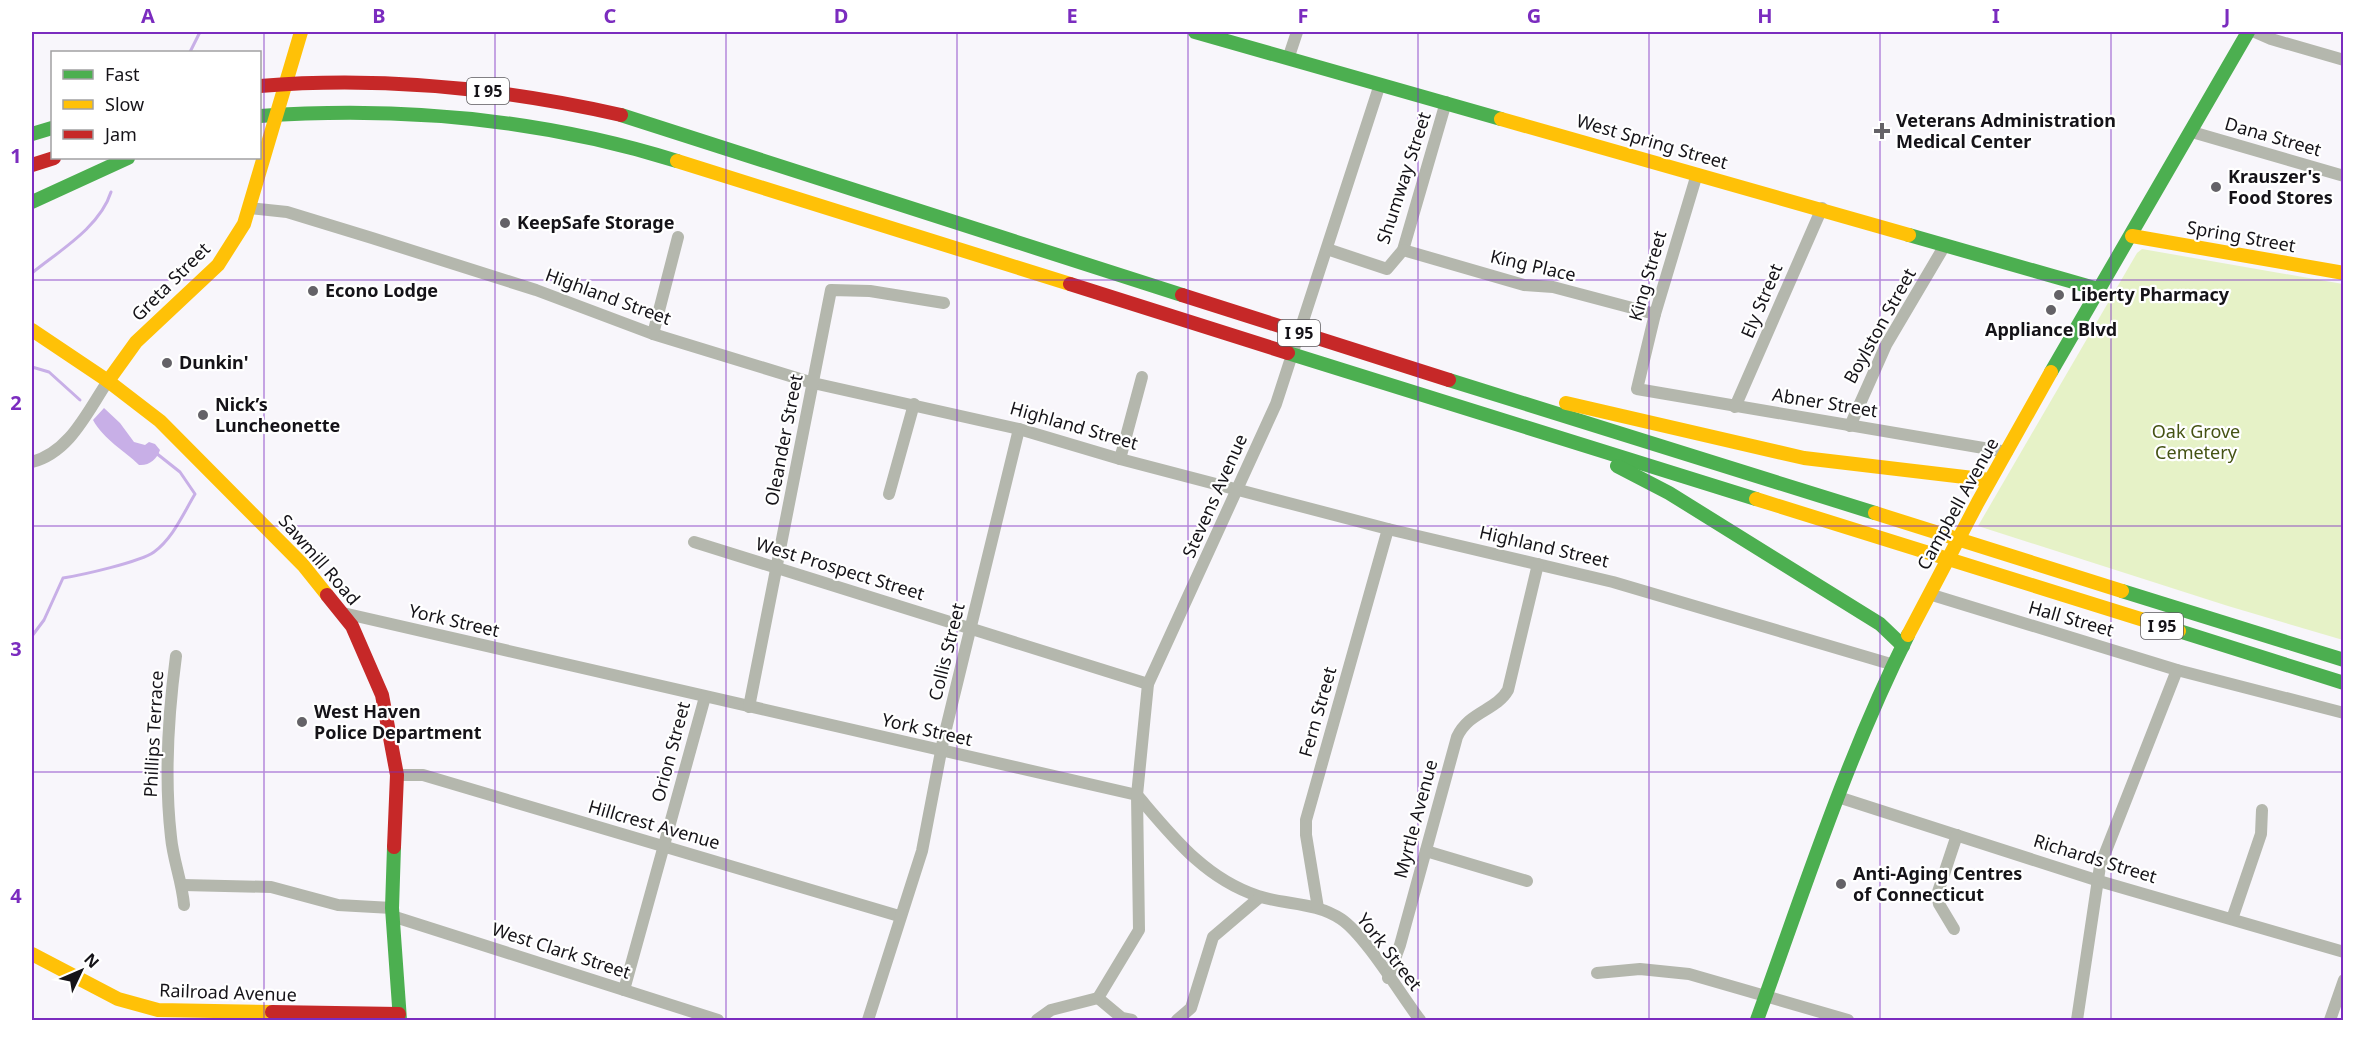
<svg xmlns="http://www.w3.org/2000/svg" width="2375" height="1052" font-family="'Noto Sans',sans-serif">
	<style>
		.green { fill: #e6f2c7 }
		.water { fill: #c8afe7 }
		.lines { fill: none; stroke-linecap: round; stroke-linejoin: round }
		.stream { stroke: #c8afe7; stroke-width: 3 }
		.street { stroke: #b4b7ad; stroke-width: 12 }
		.fast { stroke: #4caf50; stroke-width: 14 }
		.slow { stroke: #ffc107; stroke-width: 14 }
		.jam { stroke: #c62828; stroke-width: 14 }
		.grid { fill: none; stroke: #7b2cbf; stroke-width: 1.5; stroke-opacity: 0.55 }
		.poi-dot { fill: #646267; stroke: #fff; stroke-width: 2 }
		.labels { text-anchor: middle; stroke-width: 4.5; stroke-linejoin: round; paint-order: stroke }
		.shield { fill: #fff; stroke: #5b5a5d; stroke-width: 1.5 }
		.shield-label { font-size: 16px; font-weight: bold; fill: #151318 }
		.poi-label { font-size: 18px; font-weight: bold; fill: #151318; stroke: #fff; text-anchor: start }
		.street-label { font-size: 18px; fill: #151318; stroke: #fff }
		.park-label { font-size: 18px; fill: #455314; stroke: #fff }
		.neatline { fill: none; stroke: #7b2cbf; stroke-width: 2 }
		.grid-label { font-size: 20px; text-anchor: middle; font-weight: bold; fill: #7b2cbf }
	</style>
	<rect width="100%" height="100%" fill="#f8f6fb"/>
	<path class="green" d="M2142,249L2343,284V640L2228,606L1978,526L2137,253Z"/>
	<path class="water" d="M104,408L120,423L134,442L145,445L149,442L155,444L160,450C157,459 149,466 139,465C124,450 104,440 93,420Z"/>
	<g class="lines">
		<g class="stream">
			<path d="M190,52L200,32"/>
			<path d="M32,273C59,251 100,227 111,192"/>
			<path d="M32,367L49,372L80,400"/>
			<path d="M32,636L44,620L63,578C82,575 140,562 154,552C173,538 183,514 195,494L180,472L156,453"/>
		</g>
		<g class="street">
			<path d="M2255,32L2271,39L2344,60"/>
			<path d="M1289,56L1297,32"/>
			<path d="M2192,132L2344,176"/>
			<path d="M1697,174L1655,314L1637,389L2007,452"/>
			<path d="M250,208L287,212L372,238L536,290L653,334L813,383L1019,429L1120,459L1388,529L1613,582L1894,665"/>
			<path d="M1327,249L1387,269L1403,250L1446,102"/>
			<path d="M1403,250L1524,285L1553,287L1655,314"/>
			<path d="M653,334L678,237"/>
			<path d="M1735,407L1822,208"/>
			<path d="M1850,426L1886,345L1945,245"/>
			<path d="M1120,459L1142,377"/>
			<path d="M32,462C70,452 87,412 108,381"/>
			<path d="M889,494L914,404"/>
			<path d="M694,542L1148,684"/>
			<path d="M1929,594L2177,670L2344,713"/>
			<path d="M343,613L1137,795C1172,836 1204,878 1258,896C1286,905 1316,902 1341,919C1365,935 1401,995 1420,1020"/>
			<path d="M176,656C168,716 164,776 171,837C173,860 182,881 184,905"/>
			<path d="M749,707L831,290L870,291L944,303"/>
			<path d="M397,775H423L899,916"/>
			<path d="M1838,797L2099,881L2344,952"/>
			<path d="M1426,851L1527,881"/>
			<path d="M183,885L271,887L338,905L392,908"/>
			<path d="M1318,908L1306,835V820L1388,529"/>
			<path d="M392,916L718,1020"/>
			<path d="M2232,919L2261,834L2262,810"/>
			<path d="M1954,929L1939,904L1937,895L1957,835"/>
			<path d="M1597,973L1640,969L1689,974L1848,1020"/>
			<path d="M1388,978L1400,945L1457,737C1469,711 1496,711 1508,690L1538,564"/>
			<path d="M624,990L705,697"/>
			<path d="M868,1020L922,851L943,741L1019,429"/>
			<path d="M1037,1020L1051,1010L1098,998"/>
			<path d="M1132,1020L1122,1018L1098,998L1139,930L1137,795L1148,684L1276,404L1380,84"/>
			<path d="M1177,1020L1191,1008L1213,937L1260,897"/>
			<path d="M2077,1020L2100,866L2177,670"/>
			<path d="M2330,1020L2344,980"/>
		</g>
		<g class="fast">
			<path d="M1195,32L1501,119"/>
			<path d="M621,115L1182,295"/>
			<path d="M260,116C401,106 542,119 677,161"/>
			<path d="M32,134L52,128"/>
			<path d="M32,202L128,158"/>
			<path d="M1909,235L2098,289"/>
			<path d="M1288,353L1756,499"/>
			<path d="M2051,372L2248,32"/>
			<path d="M1449,380L1875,513"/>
			<path d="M1617,466L1669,493L1880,624L1903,646"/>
			<path d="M2122,591L2344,660"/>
			<path d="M2179,631L2344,683"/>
			<path d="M394,847L392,908L400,1020"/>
			<path d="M1757,1020C1804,890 1846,759 1908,635"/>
		</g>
		<g class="slow">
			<path d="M1501,119L1909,235"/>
			<path d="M677,161L1070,284"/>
			<path d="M2132,236L2344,273"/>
			<path d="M32,330L108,381L160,421L303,565L327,595"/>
			<path d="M108,381L136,342L218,265L244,224L301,32"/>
			<path d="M1566,403L1804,458L1990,480"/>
			<path d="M1756,499L2179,631"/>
			<path d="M1875,513L2122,591"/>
			<path d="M1908,635L1978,502L2051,372"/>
			<path d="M32,954L118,999L158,1010L272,1012"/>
		</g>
		<g class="jam">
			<path d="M260,86C382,76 501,88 621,115"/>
			<path d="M32,165L54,158"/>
			<path d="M1070,284L1288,353"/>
			<path d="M1182,295L1449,380"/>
			<path d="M327,595L352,626L382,695L397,775L394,847"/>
			<path d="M272,1012L399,1014"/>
		</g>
	</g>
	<path class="grid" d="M264,32V1020M495,32V1020M726,32V1020M957,32V1020M1188,32V1020M1418,32V1020M1649,32V1020M1880,32V1020M2111,32V1020M32,280H2344M32,526H2344M32,772H2344"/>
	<g class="poi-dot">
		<path d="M1879 122h6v6h6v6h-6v6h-6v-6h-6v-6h6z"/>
		<circle cx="2216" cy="187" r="6"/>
		<circle cx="505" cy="223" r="6"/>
		<circle cx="313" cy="291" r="6"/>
		<circle cx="2059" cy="295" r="6"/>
		<circle cx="2051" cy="310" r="6"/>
		<circle cx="167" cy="363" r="6"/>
		<circle cx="203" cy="415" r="6"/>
		<circle cx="302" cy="722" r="6"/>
		<circle cx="1841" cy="884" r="6"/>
	</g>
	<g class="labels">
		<g class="shield">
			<rect x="467" y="78" width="42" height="26" rx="4.5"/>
			<rect x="1278" y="320" width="42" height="26" rx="4.5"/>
			<rect x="2141" y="613" width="42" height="26" rx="4.5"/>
		</g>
		<g class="shield-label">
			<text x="488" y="97">I 95</text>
			<text x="1299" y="339">I 95</text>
			<text x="2162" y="632">I 95</text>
		</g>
		<g class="poi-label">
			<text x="1896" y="127">Veterans Administration<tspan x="1896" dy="21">Medical Center</tspan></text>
			<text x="2228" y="183">Krauszer's<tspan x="2228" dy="21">Food Stores</tspan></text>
			<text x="517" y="229">KeepSafe Storage</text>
			<text x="325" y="297">Econo Lodge</text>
			<text x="2071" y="301">Liberty Pharmacy</text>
			<text x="2051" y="336" text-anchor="middle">Appliance Blvd</text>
			<text x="179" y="369">Dunkin'</text>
			<text x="215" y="411">Nick’s<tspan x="215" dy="21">Luncheonette</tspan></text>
			<text x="314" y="718">West Haven<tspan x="314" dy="21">Police Department</tspan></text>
			<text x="1853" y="880">Anti-Aging Centres<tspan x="1853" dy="21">of Connecticut</tspan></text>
		</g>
		<g class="street-label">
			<text transform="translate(2273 137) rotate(16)" y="6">Dana Street</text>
			<text transform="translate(1652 142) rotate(16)" y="6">West Spring Street</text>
			<text transform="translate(1404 178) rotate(-72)" y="6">Shumway Street</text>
			<text transform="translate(2241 237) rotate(10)" y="6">Spring Street</text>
			<text transform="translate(1533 266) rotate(13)" y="6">King Place</text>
			<text transform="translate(1648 276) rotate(-74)" y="6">King Street</text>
			<text transform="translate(171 282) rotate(-45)" y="6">Greta Street</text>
			<text transform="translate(608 297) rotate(20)" y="6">Highland Street</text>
			<text transform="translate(1762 301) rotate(-67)" y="6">Ely Street</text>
			<text transform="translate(1880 326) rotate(-61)" y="6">Boylston Street</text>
			<text transform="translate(1825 403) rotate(9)" y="6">Abner Street</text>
			<text transform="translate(1074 426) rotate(16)" y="6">Highland Street</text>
			<text transform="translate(784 440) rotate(-79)" y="6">Oleander Street</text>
			<text transform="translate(1215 496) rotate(-66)" y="6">Stevens Avenue</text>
			<text transform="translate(1958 504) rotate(-61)" y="6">Campbell Avenue</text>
			<text transform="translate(1544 547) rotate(13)" y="6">Highland Street</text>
			<text transform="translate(319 560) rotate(49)" y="6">Sawmill Road</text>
			<text transform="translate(840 569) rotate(17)" y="6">West Prospect Street</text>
			<text transform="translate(2071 619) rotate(16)" y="6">Hall Street</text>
			<text transform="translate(454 621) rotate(13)" y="6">York Street</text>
			<text transform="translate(947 652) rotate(-76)" y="6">Collis Street</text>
			<text transform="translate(1318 712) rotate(-74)" y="6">Fern Street</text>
			<text transform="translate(927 730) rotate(13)" y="6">York Street</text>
			<text transform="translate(154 734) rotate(-87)" y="6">Phillips Terrace</text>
			<text transform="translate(671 752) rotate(-75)" y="6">Orion Street</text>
			<text transform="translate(1416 819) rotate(-75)" y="6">Myrtle Avenue</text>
			<text transform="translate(654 825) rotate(16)" y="6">Hillcrest Avenue</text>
			<text transform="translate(2095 859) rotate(17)" y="6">Richards Street</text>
			<text transform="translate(561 951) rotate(18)" y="6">West Clark Street</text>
			<text transform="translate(1389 952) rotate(52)" y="6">York Street</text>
			<text transform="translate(228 993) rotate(2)" y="6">Railroad Avenue</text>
		</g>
		<g class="park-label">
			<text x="2196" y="438">Oak Grove<tspan x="2196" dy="21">Cemetery</tspan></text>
		</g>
	</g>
	<rect width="2375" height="1052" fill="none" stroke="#ffffff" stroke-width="66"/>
	<rect x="51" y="51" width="210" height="108" fill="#ffffff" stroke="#a1a1a3" stroke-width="1.5"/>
	<rect x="63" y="70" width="30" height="9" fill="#4caf50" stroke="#a1a1a3" stroke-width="1.5"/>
	<text x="105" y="81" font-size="18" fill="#151318">Fast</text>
	<rect x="63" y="100" width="30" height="9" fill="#ffc107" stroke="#a1a1a3" stroke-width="1.5"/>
	<text x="105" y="111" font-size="18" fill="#151318">Slow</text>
	<rect x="63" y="130" width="30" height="9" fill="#c62828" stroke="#a1a1a3" stroke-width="1.5"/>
	<text x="105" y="141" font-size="18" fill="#151318">Jam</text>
	<g transform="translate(81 971) rotate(46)" stroke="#ffffff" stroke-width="4.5" paint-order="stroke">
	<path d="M0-4.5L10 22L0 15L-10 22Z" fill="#151318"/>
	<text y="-9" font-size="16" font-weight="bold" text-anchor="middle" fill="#151318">N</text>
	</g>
	<rect x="33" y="33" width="2309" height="986" class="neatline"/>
	<g class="grid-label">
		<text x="148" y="23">A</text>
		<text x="379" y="23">B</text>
		<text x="610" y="23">C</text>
		<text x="841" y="23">D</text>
		<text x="1072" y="23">E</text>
		<text x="1303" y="23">F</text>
		<text x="1534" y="23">G</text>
		<text x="1765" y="23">H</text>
		<text x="1996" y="23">I</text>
		<text x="2227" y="23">J</text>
		<text x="16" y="163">1</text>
		<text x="16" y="410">2</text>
		<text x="16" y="656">3</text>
		<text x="16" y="903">4</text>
	</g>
</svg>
